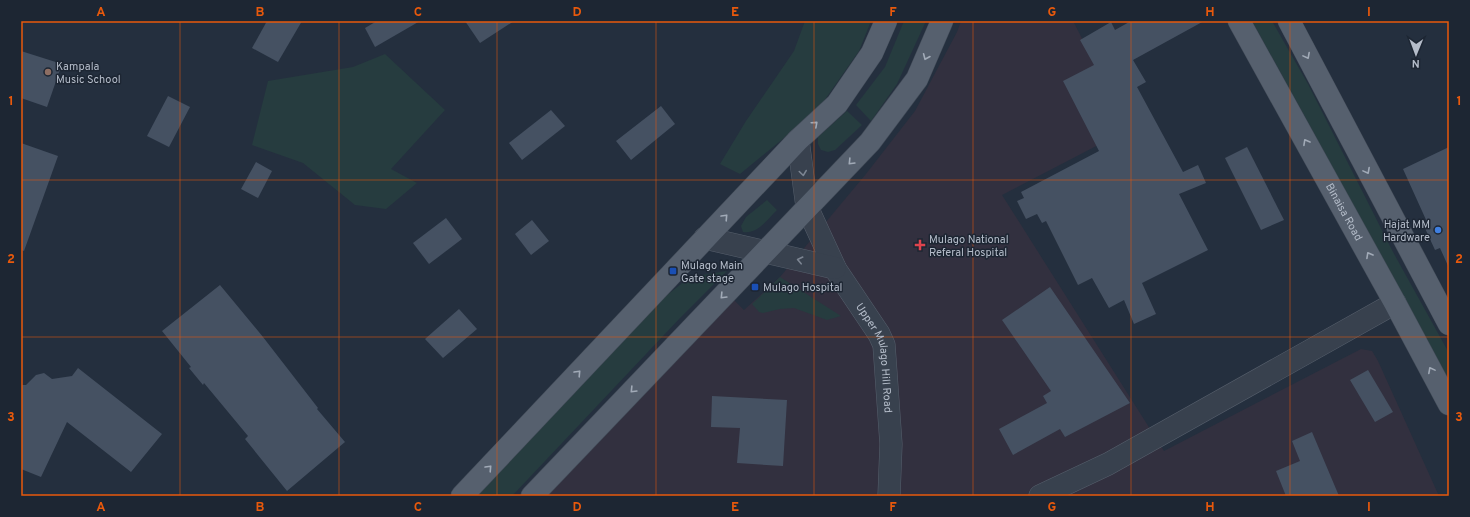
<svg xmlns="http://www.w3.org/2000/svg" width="1470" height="517" font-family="Overpass,sans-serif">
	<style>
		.medical { fill: #32303f }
		.green { fill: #263c3f }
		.building { fill: #455162 }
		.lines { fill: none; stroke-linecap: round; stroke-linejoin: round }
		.street-casing { stroke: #565f6c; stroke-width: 23 }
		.primary-casing { stroke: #414a57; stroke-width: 23 }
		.street { stroke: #38414e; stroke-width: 22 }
		.primary { stroke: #56606e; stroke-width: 22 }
		.oneway { stroke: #a1aab7 }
		.oneway2 { stroke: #7c8592 }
		.grid { fill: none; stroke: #e8590c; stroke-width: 1; stroke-opacity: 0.55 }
		.education-dot { fill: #8d6e63; stroke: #1d2633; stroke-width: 1.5 }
		.shop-dot { fill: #3f7fe0; stroke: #1d2633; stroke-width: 1.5 }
		.health-dot { fill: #e0444e; stroke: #1d2633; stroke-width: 1.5 }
		.transit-dot { fill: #1a4fb4; stroke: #1d2633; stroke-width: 1.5 }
		.labels { text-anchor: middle; stroke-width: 3; stroke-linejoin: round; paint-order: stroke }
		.poi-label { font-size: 11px; fill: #b4bcc9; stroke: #1d2633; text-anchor: start }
		.street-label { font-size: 11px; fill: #b4bcc9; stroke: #1d2633 }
		.neatline { fill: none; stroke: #e8590c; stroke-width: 1.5 }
		.grid-label { font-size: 13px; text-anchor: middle; font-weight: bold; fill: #e8590c }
	</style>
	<rect width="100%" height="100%" fill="#242f3e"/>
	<path class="medical" d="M961,21H1073L1129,129L1002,195L1164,451L1361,349L1372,351L1378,361L1439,496H545L731,297L744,310L780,277L866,174L915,111L957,32Z"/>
	<g class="green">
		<path d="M805,21H871L859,51L817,111L740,174L720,164L746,121L794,51Z"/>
		<path d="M904,21H926L897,84L871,121L856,105L885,67Z"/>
		<path d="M1252,21H1272L1308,84L1393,252L1449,353V383L1304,115Z"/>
		<path d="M385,54L445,110L391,169L417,183L386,209L355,205L303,163L252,145L268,81L353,67Z"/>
		<path d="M847,111L862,125L835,150L828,152L821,150L818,144V137Z"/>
		<path d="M767,200L777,210C768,219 757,235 743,232L741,226L746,217Z"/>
		<path d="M727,271L680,318L512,496H475L657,303L690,277Z"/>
		<path d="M780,277L841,316L827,320L794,308L780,309L763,313L759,312L752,304Z"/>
	</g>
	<g class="building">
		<path d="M267,21H302L278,62L252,48Z"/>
		<path d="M377,21H420L375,47L365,28Z"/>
		<path d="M465,21H514L480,43Z"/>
		<path d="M1131,21H1204L1133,60L1146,82L1137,87L1183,172L1198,165L1206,183L1179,194L1208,250L1142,283L1156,314L1134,324L1124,300L1109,308L1092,278L1078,285L1046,221L1042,223L1037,214L1026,219L1017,201L1024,198L1021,192L1099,151L1063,81L1094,65L1080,40L1111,22L1115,30Z"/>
		<path d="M21,51L62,64L47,107L21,98Z"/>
		<path d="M168,96L190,107L169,147L147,136Z"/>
		<path d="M661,106L675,124L631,160L616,141Z"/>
		<path d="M551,110L565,126L522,160L509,143Z"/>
		<path d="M21,143L58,156L24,251L21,250Z"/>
		<path d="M1247,147L1284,220L1261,230L1225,158Z"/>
		<path d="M1449,147V268L1440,248L1435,250L1423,224L1427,222L1403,169Z"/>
		<path d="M256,162L272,171L258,198L241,189Z"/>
		<path d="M446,218L462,239L429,264L413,243Z"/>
		<path d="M532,220L549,241L531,255L515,234Z"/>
		<path d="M220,285L263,337L318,408L317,409L345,442L287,491L245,439L248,436L204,383L203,385L189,368L191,367L162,331Z"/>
		<path d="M1050,287L1130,403L1065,437L1060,429L1013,455L999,429L1047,403L1043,396L1051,391L1002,320Z"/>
		<path d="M459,309L477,329L443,358L425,339Z"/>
		<path d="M78,368L162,434L131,472L67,422L41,477L21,469V385H26L36,375L44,373L52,379L72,376Z"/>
		<path d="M1368,370L1393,412L1375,422L1350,380Z"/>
		<path d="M712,396L787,400L783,466L737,463L740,428L711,427Z"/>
		<path d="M1312,432L1339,496H1286L1276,471L1300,461L1292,441Z"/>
	</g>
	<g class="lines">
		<g class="street-casing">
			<g id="street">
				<path id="s1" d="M798,140L807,207L836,270L879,334L884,345L891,444L889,496"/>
				<path d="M705,238L835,268"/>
				<path d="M1040,496L1108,464L1395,303"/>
			</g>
		</g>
		<g class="primary-casing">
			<g id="primary">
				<path id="s2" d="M1239,21L1395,303L1449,404"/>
				<path d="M1289,21L1449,324"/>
				<path d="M462,496L798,140L837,104L872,53L886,21"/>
				<path d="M532,496L870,142L917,79L942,21"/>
			</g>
		</g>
		<use href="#street" class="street"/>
		<use href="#primary" class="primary"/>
	</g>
	<defs><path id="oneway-chevron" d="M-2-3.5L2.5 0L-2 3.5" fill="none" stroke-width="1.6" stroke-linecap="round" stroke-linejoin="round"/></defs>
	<g class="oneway">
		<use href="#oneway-chevron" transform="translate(1307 56) rotate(62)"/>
		<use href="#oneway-chevron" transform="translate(926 57) rotate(113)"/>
		<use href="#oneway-chevron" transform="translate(815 124) rotate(-42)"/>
		<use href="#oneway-chevron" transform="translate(1306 142) rotate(-119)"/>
		<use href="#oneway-chevron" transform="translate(851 162) rotate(134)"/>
		<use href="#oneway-chevron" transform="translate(1367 171) rotate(62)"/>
		<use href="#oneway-chevron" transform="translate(725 217) rotate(-47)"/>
		<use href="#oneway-chevron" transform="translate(1369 255) rotate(-119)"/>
		<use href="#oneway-chevron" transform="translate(723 296) rotate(134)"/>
		<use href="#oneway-chevron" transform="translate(1431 370) rotate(-118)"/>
		<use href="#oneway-chevron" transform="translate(578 373) rotate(-47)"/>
		<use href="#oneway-chevron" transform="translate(633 390) rotate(134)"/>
		<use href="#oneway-chevron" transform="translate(489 468) rotate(-47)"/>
	</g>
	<g class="oneway2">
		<use href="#oneway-chevron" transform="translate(803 173) rotate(82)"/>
		<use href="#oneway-chevron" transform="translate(800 260) rotate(-167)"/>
	</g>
	<path class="grid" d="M180,21V496M339,21V496M497,21V496M656,21V496M814,21V496M973,21V496M1131,21V496M1290,21V496M21,180H1449M21,337H1449"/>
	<circle class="education-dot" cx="48" cy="72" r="4"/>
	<circle class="shop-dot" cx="1438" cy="230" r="4"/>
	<path class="health-dot" d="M918 239h4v4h4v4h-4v4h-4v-4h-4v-4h4z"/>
	<g class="transit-dot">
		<rect x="669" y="267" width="8" height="8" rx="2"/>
		<rect x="751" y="283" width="8" height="8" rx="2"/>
	</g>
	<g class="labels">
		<g class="poi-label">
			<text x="56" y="70">Kampala<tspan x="56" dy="13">Music School</tspan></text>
			<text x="1430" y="228" text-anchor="end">Hajat MM<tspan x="1430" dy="13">Hardware</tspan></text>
			<text x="929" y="243">Mulago National<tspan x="929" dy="13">Referal Hospital</tspan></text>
			<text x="681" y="269">Mulago Main<tspan x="681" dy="13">Gate stage</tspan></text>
			<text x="763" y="291">Mulago Hospital</text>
		</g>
		<g class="street-label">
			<text dy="4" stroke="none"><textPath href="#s2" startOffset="218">Binaisa Road</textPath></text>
			<text dy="4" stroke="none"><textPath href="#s1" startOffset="236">Upper Mulago Hill Road</textPath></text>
		</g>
	</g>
	<rect width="1470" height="517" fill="none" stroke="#1d2633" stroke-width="44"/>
	<g transform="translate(1416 54) rotate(181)" stroke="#1d2633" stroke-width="3" paint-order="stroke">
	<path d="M0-3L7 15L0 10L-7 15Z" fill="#b4bcc9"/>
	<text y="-6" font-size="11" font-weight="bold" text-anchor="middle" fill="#b4bcc9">N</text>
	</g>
	<rect x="22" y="22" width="1426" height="473" class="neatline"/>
	<g class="grid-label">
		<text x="101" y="16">A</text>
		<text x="260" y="16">B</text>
		<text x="418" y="16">C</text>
		<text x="577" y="16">D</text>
		<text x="735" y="16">E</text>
		<text x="893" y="16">F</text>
		<text x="1052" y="16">G</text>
		<text x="1210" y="16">H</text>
		<text x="1369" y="16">I</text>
		<text x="11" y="105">1</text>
		<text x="1459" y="105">1</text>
		<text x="11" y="263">2</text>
		<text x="1459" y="263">2</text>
		<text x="11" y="421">3</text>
		<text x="1459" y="421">3</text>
		<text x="101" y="511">A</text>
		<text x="260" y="511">B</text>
		<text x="418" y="511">C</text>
		<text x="577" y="511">D</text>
		<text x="735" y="511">E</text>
		<text x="893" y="511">F</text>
		<text x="1052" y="511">G</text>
		<text x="1210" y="511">H</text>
		<text x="1369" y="511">I</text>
	</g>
</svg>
